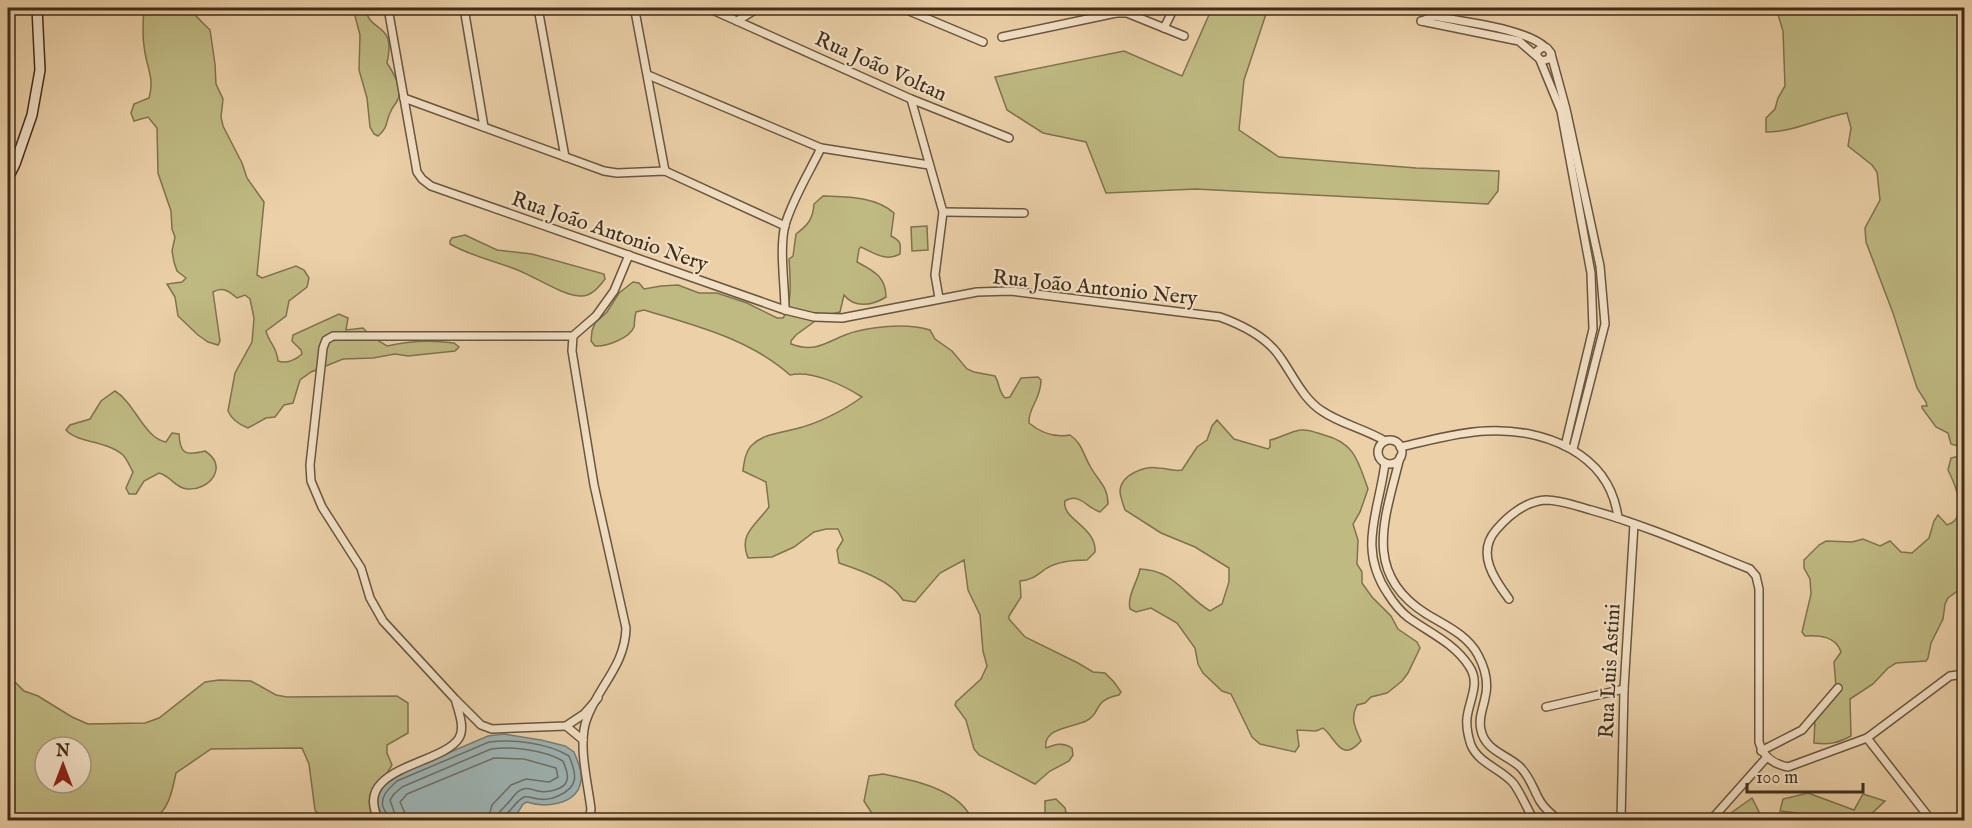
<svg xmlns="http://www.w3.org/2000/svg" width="1972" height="828" font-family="'IM FELL English',serif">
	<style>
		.green { fill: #bfb982; stroke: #7f734e; stroke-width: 1.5; fill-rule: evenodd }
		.water { fill: #9eb4b4; stroke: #787e76; stroke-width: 1.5 }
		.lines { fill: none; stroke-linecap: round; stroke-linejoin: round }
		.shore { stroke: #6e7066; stroke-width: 1.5 }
		.street-casing { stroke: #6a563d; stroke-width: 10 }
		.secondary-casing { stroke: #3f2d19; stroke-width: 12 }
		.street { stroke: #f2e0c6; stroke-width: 7 }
		.secondary { stroke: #f2e0c6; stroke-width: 9 }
		.labels { text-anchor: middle; stroke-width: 4.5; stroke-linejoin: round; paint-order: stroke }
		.street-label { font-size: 21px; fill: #3f2d19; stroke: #f2e0c6 }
	</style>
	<rect width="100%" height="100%" fill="#ebd0a8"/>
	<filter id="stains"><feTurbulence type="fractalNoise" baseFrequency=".00333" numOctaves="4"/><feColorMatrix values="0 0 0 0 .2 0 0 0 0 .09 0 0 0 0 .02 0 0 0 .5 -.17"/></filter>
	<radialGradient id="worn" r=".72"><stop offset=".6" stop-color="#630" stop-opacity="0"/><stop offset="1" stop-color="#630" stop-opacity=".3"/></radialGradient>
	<g class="green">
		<path d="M144,8H193L196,16L210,30L215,64L216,84L223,99L221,117L223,126L242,163L247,178L264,202L257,275L262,278L296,266L304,270L309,278L307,287L289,301L286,316L266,331C269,343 277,347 278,361C286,364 296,360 302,354L301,350L292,341L293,335L339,314L348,318L346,330L363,328L372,337L387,346C408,341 433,340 454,343L459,347L455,351L408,356L395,354L373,358L343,359L311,372L300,380L293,403L284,405L275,417L266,418L248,428C240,425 232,420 228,411L235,373L252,342L254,318L250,299L245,295L237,298C230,292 223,286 213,292L220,341L218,345L208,342L198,335L178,316L175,297L167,284L182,282L186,278L177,271L174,262L172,251L175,237L172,229L171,211L158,173L157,128L148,117L134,121L131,113L134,104L149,98C155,77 146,67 144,46C142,33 143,21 144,8Z"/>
		<path d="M353,8H366C368,34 397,20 387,63C393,72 403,88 398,99C397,103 392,107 391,111C385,122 389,127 378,136L374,134L370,127L367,98L359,70L360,35Z"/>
		<path d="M1212,8H1268L1244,80L1239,130L1279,157L1416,168L1499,171L1498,191L1488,204L1196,189L1106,193L1086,142L1043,133L1007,110L995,77L1124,51L1182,76Z"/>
		<path d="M1776,8H1964V586L1948,598L1945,604L1943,619L1931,643L1928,658L1926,661L1896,663L1888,668L1873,684L1850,699L1851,736C1838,743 1829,745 1814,743L1815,717L1836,687L1834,662L1841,652C1836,636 1819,635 1805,636L1802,632L1811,594L1810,579L1804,568V560L1819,545L1826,541L1852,542L1863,539L1880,546L1890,541L1901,552L1912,553L1929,538L1934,521L1938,515L1947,525C1970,518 1955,484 1948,470L1951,458L1959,456L1961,452L1958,446L1951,444L1948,433L1936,427L1922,408V406H1927L1926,402L1917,388L1893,313L1866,242L1865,228L1880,200L1877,172L1872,165L1848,146L1851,128L1847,113C1819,118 1795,132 1766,132V118L1775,109L1778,98L1785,86L1783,31Z"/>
		<path d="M823,196C847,197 875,196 894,213L891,236C901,241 901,243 900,254C886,262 874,253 861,247L859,249L857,262C872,270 886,276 886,297C872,306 854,308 844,295L840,312L822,316L796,335L791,341V344C815,353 825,343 845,335C868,326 907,323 930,330L935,339L952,351L967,369L974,372L995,376C1000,384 998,391 1005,398L1010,397L1021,378L1038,377L1041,380C1041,400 1028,407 1029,423C1041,433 1054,438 1070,435C1082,443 1083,454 1090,466C1098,481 1108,486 1108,504L1100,512C1087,508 1079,492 1065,501C1061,519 1097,527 1095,552L1087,560C1073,560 1059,561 1047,568C1037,575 1033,580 1020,581L1021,597L1009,616V619L1025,637L1078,663L1093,672L1105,673L1114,682L1121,692L1119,695C1091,701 1103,712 1086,721C1074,727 1042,728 1046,748C1056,744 1063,742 1072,748L1073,755L1069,761L1050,771L1035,784L979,755L974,749L966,720L955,705L956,702L981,679L987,666L983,651L980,615L968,590L964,560L940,573L915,602L903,600C892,581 860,570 839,563L837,550L843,540L838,529H826L814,532L794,547L772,557L748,558C738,534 756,525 769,507L766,482L743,471C744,463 745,452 752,445C763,434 780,433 795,429C817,424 843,411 862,397C843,385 812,370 790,375C750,339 694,325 644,310L636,312C634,318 635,322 634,327C630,338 606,347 595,346L591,341L592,331L595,323L607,312L619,293L633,282L639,283L644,289L661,286L678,285L699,293H717L747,303L777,318H783C793,306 790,274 789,259L793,256L796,234C808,225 813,219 814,204Z"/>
		<path d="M927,226L928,250L912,251L911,227Z"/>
		<path d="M465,235L497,250L532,254L604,274L605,279C599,287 591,297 580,296C562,295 537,278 520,271C497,261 472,257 450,244V241L452,238Z"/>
		<path d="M115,391C135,403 144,438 166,442L172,433L179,434C180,454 185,456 205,451C229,466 210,491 187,489C175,488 171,476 159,473L144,481L136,494H129L126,488L133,472C130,467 127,459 123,455C105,440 77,443 66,430L70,425L90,419L101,401Z"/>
		<path d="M1217,420L1234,439L1268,449L1270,447V440C1280,438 1291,431 1301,430C1309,429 1317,433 1324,435C1355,443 1358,461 1368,489L1360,512L1353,524L1358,540L1357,564L1362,572V583L1372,597L1391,616L1398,629L1417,642L1420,648L1408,673L1402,681L1387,693L1371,697L1365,703L1357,705C1350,719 1355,727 1361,741C1341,764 1336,738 1323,728L1316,731L1297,730L1299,746L1295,752L1260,744L1252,737L1231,694L1222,691L1203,673L1198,664L1195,648L1177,623L1151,608L1136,612L1130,609C1127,596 1137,583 1140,569C1174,570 1184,595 1210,611L1222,604L1229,582V568L1195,547L1161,533L1125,510C1123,504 1120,496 1120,491C1121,474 1145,466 1158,468C1167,468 1173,472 1182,470L1197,447L1207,440L1212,426Z"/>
		<path d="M8,669L15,682L24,691L38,696L72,717L88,724L145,723L159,718L205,682L219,680L251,681L276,695L287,697L397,696L408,703V733L387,745V753L392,765L378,788L388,820H322L315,810L309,764L302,748L211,749L176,773C172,792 169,809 153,820H8ZM45,747H81V783H45Z"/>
		<path d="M883,774C912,780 960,789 972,820H882L873,815L864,801L869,776Z"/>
		<path d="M1808,793L1854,810L1863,794L1885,801L1865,820H1824L1814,815L1780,811L1783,799Z"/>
		<path d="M1752,798L1760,814V820H1721Z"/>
		<path d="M1056,799L1065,808L1068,820H1045V801Z"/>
	</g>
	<path class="water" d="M504,734L541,740L565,746L574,752C578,762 584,774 580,785C574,805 544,808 527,802L523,804L515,817L502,820H385C371,800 377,791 394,776L488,736Z"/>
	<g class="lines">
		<g class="shore">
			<path d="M389,820C388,815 385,812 383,807C380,795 390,788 397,781L489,742C513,739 548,743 569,756C577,775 579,787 558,796C552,799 545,800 539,799C533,799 530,796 524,797C516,801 513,809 506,814L505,820"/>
			<path d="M397,820L390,800L394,794L402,787L491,749C512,746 544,750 563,761C565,767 569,774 567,780C565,790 546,793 538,791C532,790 529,787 523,789C514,792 513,799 506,805C501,811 497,812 497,820"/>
			<path d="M406,820L404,811L400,802L407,794L494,758L524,759L556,768L558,777L549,782L526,779L511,785L492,805L488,820"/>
		</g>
		<g class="street-casing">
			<g id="street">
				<path d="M388,8L417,172L422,179L431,186L785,310L814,317L842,318L977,292L1011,291L1220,317C1242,325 1267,337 1280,357C1293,375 1303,399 1322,411C1341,424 1365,429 1385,441"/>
				<path d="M464,8L484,127"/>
				<path d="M538,8L565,157"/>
				<path d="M708,8L911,99L1009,138"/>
				<path d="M902,8L983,42"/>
				<path d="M1115,8L1116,13H1127L1184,36"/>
				<path d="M635,11L665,171"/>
				<path d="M737,21L758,8"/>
				<path d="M1421,21L1519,41L1542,61L1549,59L1551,53L1547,48L1543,47L1537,51V56"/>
				<path d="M1422,21L1434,16C1463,22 1524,28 1545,47"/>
				<path d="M1164,28L1174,8"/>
				<path d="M1002,37L1116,13"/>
				<path d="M1551,54L1566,109L1600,266L1605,324L1573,449"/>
				<path d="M1540,60L1561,111L1591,273L1593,329L1565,446"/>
				<path d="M648,75L821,148L929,165"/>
				<path d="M404,98L604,171L617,173L665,171L785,226"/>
				<path d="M911,99L943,212L935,275L939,298"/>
				<path d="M943,212L1024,213"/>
				<path d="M785,310C785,285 779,249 785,225C793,198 809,173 821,148"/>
				<path d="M573,336H333L326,340L323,348L310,465L311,481L322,507L361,568L370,598L383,621L455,699L481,725L492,729L566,726L584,714L598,698"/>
				<circle cx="1390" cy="452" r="12"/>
				<path d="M1400,447C1428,441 1458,432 1486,431C1544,428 1610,453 1618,518"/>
				<path d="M1400,457C1386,516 1361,572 1425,613C1444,625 1467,634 1478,655C1485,668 1489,683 1485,698C1483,709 1478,719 1481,730C1485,750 1505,754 1519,766C1530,776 1533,789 1540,801C1545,809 1552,815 1559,820"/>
				<path d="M1385,463C1379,512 1357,548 1388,594C1393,602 1401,612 1409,618C1430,633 1454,643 1469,666C1481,683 1469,700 1467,718C1466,728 1468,736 1471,745C1479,764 1502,769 1514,784C1521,794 1526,806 1532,817L1536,820"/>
				<path d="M1509,599C1494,579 1476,553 1496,530C1509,515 1526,501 1546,500C1561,500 1576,506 1591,510C1645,525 1697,548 1750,569L1756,576L1759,589V742C1763,757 1773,764 1788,767L1867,738L1950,676L1964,674"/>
				<path d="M1546,707L1624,689"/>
				<path d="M566,726L583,740"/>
				<path d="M1867,738L1931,820"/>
				<path d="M1761,751L1802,730L1838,688"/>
				<path d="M379,820C350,767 443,765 459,738C465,728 459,713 456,702"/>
				<path d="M589,820L591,809C588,784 578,746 586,721C597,687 625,667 626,628L594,485L572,351L573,336L596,316L614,291L629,255"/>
				<path d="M1621,820L1624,689L1634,524"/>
				<path d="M1711,820L1767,757"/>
			</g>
		</g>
		<g class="secondary-casing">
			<path id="secondary" d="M8,178L15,164L32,115L40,70L37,8"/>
		</g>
		<use href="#street" class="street"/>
		<use href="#secondary" class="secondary"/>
	</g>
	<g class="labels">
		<g class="street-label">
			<text transform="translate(881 66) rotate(24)" y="7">Rua João Voltan</text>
			<text transform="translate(610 231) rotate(19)" y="7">Rua João Antonio Nery</text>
			<text transform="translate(1095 287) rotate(6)" y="7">Rua João Antonio Nery</text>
			<text transform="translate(1609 671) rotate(-87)" y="7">Rua Luis Astini</text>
		</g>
	</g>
	<rect width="1972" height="828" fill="none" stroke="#ebd0a8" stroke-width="30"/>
	<rect x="9" y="9" width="1954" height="810" fill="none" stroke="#3f2d19" stroke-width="3"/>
	<rect x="15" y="15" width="1942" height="798" fill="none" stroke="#3f2d19" stroke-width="1.5"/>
	<g transform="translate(63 765)"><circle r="28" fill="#f2e0c6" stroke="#aa9881" stroke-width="1.5"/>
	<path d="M0-4.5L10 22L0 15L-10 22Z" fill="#8f2418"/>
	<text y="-9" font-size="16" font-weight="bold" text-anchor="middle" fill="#3f2d19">N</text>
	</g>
	<path d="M1747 783v9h116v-9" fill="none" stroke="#3f2d19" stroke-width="3"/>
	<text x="1756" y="783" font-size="18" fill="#3f2d19" stroke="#f2e0c6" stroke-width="4.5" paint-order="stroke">100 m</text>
	<rect width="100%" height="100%" filter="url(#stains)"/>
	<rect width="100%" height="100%" fill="url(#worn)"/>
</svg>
